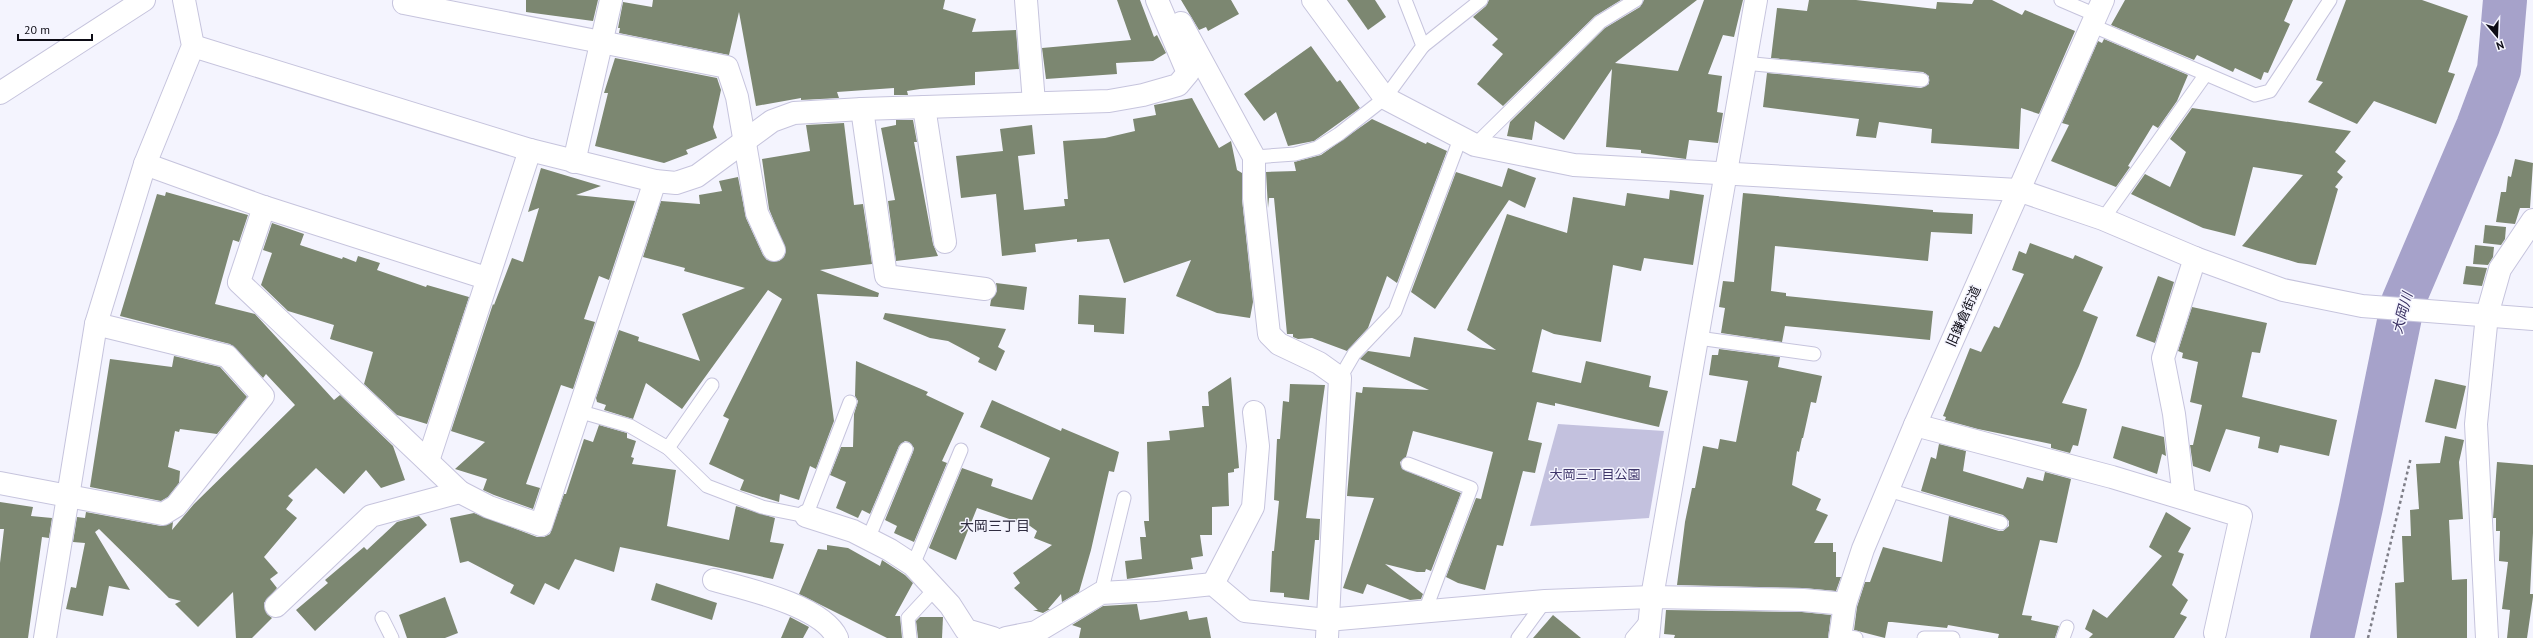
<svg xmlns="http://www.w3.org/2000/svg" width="2533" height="638" font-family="'PT Sans','Noto Sans JP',sans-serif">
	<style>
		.green { fill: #c3c1de }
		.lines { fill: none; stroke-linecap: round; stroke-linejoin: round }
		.river { stroke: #a6a2ca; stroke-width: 44 }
		.building { fill: #7c8771 }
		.service-casing { stroke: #c6c4dd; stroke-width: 15 }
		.minor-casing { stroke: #c6c4dd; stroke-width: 24 }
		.path { stroke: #7e7e87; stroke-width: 2.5; stroke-dasharray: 3 3; stroke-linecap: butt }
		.service { stroke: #fff; stroke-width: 13 }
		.minor { stroke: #fff; stroke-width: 22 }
		.labels { text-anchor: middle; stroke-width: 3; stroke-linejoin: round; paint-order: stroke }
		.street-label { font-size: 13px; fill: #0d0c15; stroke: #f4f4fe }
		.park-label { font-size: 13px; fill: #3e3569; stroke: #f4f4fe }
		.water-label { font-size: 14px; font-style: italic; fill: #362d5f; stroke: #f4f4fe }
		.neighbourhood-label { font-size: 14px; fill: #2f2c40; stroke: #f4f4fe }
	</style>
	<rect width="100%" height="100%" fill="#f4f4fe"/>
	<path class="green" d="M1558,424L1664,431L1649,518L1530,526Z"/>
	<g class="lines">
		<path class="river" d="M2332,638L2361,507L2403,302L2478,126L2499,70L2505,0"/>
	</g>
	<g class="building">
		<path d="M526,0H598L593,21L526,12Z"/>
		<path d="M653,0H945L943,9L976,19L972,32L1016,30L1019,69L975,72V85L920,89L907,91L908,95H894V88L837,92L839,98L801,100V98L756,106L739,12L729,55L619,33L620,28H618L623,2L652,7Z"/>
		<path d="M1117,0H1140L1154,37L1157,35L1166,53L1153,61L1116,63L1117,74L1046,79L1042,48L1131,40Z"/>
		<path d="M1181,0H1231L1239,14L1208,31L1206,27L1199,30Z"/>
		<path d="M1347,0H1375L1386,17L1368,30Z"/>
		<path d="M1489,0H1621L1595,16L1503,106L1477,84L1503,54L1492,45L1498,39L1473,17L1486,6Z"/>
		<path d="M1644,0H1697L1615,63L1678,71L1704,0H1743L1734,37L1723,35L1708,74L1722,76L1717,112L1723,113L1718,143L1689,140L1686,159L1641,153V150L1606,147L1612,69L1564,140L1535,121L1532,140L1507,136L1510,122L1605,28L1640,7Z"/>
		<path d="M1809,0H1856L1936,9L1937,2L1972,4L1974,0H1992L2022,15L2025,10L2075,31L2039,114L2021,108L2019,149L1931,143L1932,129L1879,122L1876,138L1856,136L1859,119L1763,107L1767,73L1921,88L1929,84V76L1923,72L1771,58L1777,8L1807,11Z"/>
		<path d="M2125,0H2293L2284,21L2290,24L2268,73L2264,72L2261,80L2235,68L2233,72L2197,55L2194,60L2111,25Z"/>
		<path d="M2346,0H2422L2468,16L2448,72L2455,74L2436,124L2374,101L2357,124L2308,102L2323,82L2316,80Z"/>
		<path d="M2104,39L2188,75L2177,101L2158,128L2153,125L2128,166L2130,167L2116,187L2051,161L2069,125L2062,123L2098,41L2102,43Z"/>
		<path d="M1311,46L1337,82L1340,80L1360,108L1314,141L1288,146L1276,112L1264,121L1244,94Z"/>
		<path d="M615,58L717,78L721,90L713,127L717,138L686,150L688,154L664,163L595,146L608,93H604Z"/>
		<path d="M1192,98L1219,148L1231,141L1237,170L1242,173V199L1253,302L1250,318L1217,313L1176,296L1191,260L1124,283L1109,239L1077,242V239L1035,244L1036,252L1002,256L996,194L961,198L956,156L1003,151L1000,129L1032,125L1035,154L1018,156L1024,210L1065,206L1064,199H1068L1063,141L1105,138L1135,131L1133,119L1156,115L1154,105Z"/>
		<path d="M2192,108L2351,131L2335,152L2346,161L2337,172L2343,177L2335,187L2338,189L2316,265L2298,263L2242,246L2303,175L2253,167L2235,236L2203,228L2131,194L2145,174L2170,187L2186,152L2170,139Z"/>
		<path d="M1372,119L1426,144L1427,142L1447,151L1397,283L1387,276L1368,328L1347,351L1312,338L1298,339L1293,337V334H1287L1274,198H1269L1268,208L1266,172L1296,171L1294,162L1321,155Z"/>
		<path d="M896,120H913L917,142H914L933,244L938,256L896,261L888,201L895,200L881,128L896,125Z"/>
		<path d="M844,123L854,205L863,204L872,264L820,270L879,293L878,297L817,294L834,421L816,469L810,466L799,500L780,494L779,502L740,490L744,480L709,464L729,419L723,416L782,299L768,290L682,409L646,383L633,419L604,410L606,405L597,402L596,398L619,330L639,337L638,341L700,361L682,314L745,288L684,271L685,268L643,257L661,201L700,204L699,195L722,191L719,181L738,177L746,218L763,255L767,260L779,261L784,257L786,251L769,209L762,159L810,151L806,125Z"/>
		<path d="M2515,159L2533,163L2530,208H2520L2515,224L2496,222L2501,192H2506L2508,176L2511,177Z"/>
		<path d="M541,168L601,186L576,195L635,201L609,280L599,276L584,319L595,322L573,389L561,385L526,484L540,488L533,509L494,495L483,490L487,479L455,469L485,442L451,431L493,304L494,305L512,258L523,262L539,208L528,212Z"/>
		<path d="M1508,168L1536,178L1525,208L1509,200L1435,309L1411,292L1456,172L1502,187Z"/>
		<path d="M1670,190L1704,195L1693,265L1644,258L1641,271L1613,265L1601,342L1554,334L1542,329L1532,372L1581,383L1586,361L1651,376L1649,387L1668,391L1659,427L1555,403V406L1537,402L1528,440L1542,443L1535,473L1523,471L1503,546L1497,545L1485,590L1458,583L1446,577L1476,498L1481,499L1493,452L1413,431L1406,457L1400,462L1402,469L1461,493L1431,571L1426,569L1425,572H1417L1385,564L1423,594L1421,599L1410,600L1367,584L1363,594L1343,588L1374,498L1347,496L1356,392L1362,393L1363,387L1429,390L1360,359L1368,351L1410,357L1414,337L1496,350L1467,330L1507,214L1567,233L1573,197L1625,206L1627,193L1669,199Z"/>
		<path d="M166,192L248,215L239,242L233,240L215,304L255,314L334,400L340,395L393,446L405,480L381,488L366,470L344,494L316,468L288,496L293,500L286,509L297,518L264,557L278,573L270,579L277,588L264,603L267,614L272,618L252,638H236L233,592L198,627L175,604L181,601L169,598L99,529L95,532L130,590L109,586L103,616L66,609L71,587L76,588L85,543L73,542L77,517L85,518L86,512L161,526L173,522L172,530L194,504L295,405L266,374L263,378L230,344L120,316L157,194L165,196Z"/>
		<path d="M1743,193L1933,210V212L1973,214L1972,234L1931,232L1928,261L1775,246L1771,291L1786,293V296L1933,311L1930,340L1785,326L1782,342L1721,333L1725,308L1719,307L1723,281L1734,282Z"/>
		<path d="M272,223L304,234L300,245L342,259L343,257L356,262L358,256L380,263L377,270L426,287L427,285L469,297L427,424L397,415L364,384L373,352L330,339L334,325L288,311L261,285L272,253L263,250Z"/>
		<path d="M2485,225L2506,227L2505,239L2501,245L2483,243Z"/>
		<path d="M2030,243L2073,259L2075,255L2103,267L2083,311L2098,317L2079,366L2062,403L2087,409L2078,446L2073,445L2070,453L2051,448V444L1978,429L1945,420L1946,417L1943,416L1970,348L1981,352L1994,326L1999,328L2024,274L2012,270L2019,251L2026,254Z"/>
		<path d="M2475,245L2494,247L2493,257L2488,265L2473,264Z"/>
		<path d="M2466,266L2487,268L2482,286L2463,284Z"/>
		<path d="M2158,276L2174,282L2155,343L2136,336Z"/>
		<path d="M996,283L1027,287L1024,310L990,306L991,300L997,291Z"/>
		<path d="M1079,295L1126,298L1124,334L1094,332V325L1078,324Z"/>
		<path d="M2192,307L2267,323L2260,353L2252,352L2242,397L2337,420L2329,456L2280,445L2278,453L2258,448L2260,437L2226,429L2210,472L2193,466L2190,445H2193L2202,405L2190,402L2198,362L2182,358L2183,353L2178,351Z"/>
		<path d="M885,313L1006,329L998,347L1005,351L996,371L978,362L980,358L948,341L930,338L883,319Z"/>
		<path d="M1719,349L1780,357L1778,367L1822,376L1816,403L1811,402L1803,438H1802L1799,452L1797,451L1792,485L1821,499L1816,510L1828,515L1814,543H1833V552H1836V577H1841L1836,591L1803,588L1677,585L1685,522L1692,488H1695L1703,446L1718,449L1720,439L1736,442L1748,381L1709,375L1712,355H1718Z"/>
		<path d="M174,356L220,367L247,397L217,434L180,429L179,432L175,431L168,467L180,471L179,483L168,497L161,501L90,487L110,359L172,367Z"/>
		<path d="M856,361L928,392L926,395L964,413L942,461L947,463L914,542L894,533L897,526L885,520L913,452L914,448L909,442L905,441L899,446L870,514L862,510L858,518L836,508L846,482L830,475L841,447H853L854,414L858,401L855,396Z"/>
		<path d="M1231,377L1239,468L1234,469V472L1228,473L1229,506L1212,507V535H1200L1203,556L1191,558L1193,569L1127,579L1125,561L1142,559L1140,537H1146L1144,521H1149L1147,442L1170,440L1169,431L1204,427L1202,406H1209L1208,392Z"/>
		<path d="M2435,379L2466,386L2456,429L2425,422Z"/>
		<path d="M1290,384L1325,385L1306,518L1320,519L1319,540H1315L1309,600L1284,597V593L1270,592L1272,551H1274L1279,501L1274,500L1277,439H1280L1283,401L1289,402Z"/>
		<path d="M992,400L1061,431L1062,428L1119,452L1114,472L1109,471L1091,550L1079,592L1062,602L1061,594L1048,609H1050L1043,613L1033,610H1038L1014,588L1020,583L1013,573L1052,545L1034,538L1037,531L1030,526L977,508L956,560L929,548L962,468L993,479L991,486L1032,500L1050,458L980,427Z"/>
		<path d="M599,425L627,433V438L636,441L631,457L634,458L632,464L676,470L667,526L729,540L736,506L775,518L770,542L784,544L773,579L620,547L614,572L575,559L559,590L545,583L534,605L510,593L514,585L468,561L460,563L450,518L474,513L537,537H544L550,534L564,494H566L584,439L593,442Z"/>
		<path d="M2122,426L2164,437L2166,456L2162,454L2157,474L2113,458Z"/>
		<path d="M2445,436L2464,440L2459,462L2463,519L2449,520L2452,580L2467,579V638H2397L2395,583L2404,582L2402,536H2411L2410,510L2419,509L2416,464L2440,463Z"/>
		<path d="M1939,444L1966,451L1963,471L2023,489L2027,477L2043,481L2045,472L2071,479L2057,543L2040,540L2022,615L2032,616L2031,620L2059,626L2055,638H1998L1999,634L1948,625L1947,628L1892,622H1888L1885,638L1854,630L1857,607L1865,582H1870L1883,547L1942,562L1949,516L1999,531H2003L2009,526V521L2003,515L1921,491L1931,457L1936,459Z"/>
		<path d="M2497,462L2533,465V533L2530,594H2533V597L2527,638H2507L2510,610L2502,609L2508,562L2499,561L2500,531H2496V518H2493Z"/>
		<path d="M0,502L33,507L31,516L52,518L49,538L42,537L28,638H0V563L4,529H0Z"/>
		<path d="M2166,512L2191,528L2178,552L2184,554L2172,585L2188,600L2180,614L2187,617L2174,638H2089L2093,634L2085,629L2093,609L2107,618L2162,556L2149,547Z"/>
		<path d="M419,516L427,525L315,631L296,610L328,583L325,580L364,547L367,550L397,522Z"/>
		<path d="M827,545L848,548L880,566L882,560L905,575L913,583L895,616H900L902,638H887L799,594L818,549L827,550Z"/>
		<path d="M656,583L717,603L712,620L651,600Z"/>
		<path d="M445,597L458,633L445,638H407L399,615Z"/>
		<path d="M1137,604L1140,620L1187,611L1189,620L1207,617L1211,638H1079L1081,628L1072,625L1103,606Z"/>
		<path d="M1666,610L1802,612L1831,615L1828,638H1674L1675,635L1664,634Z"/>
		<path d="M1553,615L1581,638H1533Z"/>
		<path d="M790,617L809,627L803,638H781Z"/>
		<path d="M920,617H943L942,638H918L916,621Z"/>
	</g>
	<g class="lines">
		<g class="service-casing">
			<g id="service">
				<path d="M2061,0L2096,15"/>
				<path d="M2091,25L2255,95L2270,91L2330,0"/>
				<path d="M1423,46L1481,0"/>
				<path d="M1744,63L1922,80"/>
				<path d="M1475,145L1600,22L1636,0"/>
				<path d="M1254,157L1295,154L1317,148L1339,134L1385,98L1423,46L1405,0"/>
				<path d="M2103,219L2206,74"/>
				<path d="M1698,338L1814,354"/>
				<path d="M1340,378L1354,354L1395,311L1460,139"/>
				<path d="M578,411L630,426L668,448L712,385"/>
				<path d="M668,448L707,486L762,507L806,516L850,402"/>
				<path d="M1408,464L1471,488L1425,611"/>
				<path d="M1888,490L2001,523"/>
				<path d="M868,539L906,449"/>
				<path d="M913,565L961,450"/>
				<path d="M1101,593L1124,498"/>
				<path d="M382,618L392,638"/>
				<path d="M1841,636L1856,638"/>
				<path d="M910,638L908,618L935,589"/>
				<path d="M1518,638L1545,601"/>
				<path d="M1632,638L1649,618"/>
				<path d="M1924,638H1953"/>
				<path d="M2063,638L2067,627"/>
			</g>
		</g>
		<g class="minor-casing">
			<g id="minor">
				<path d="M405,0L404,3L727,67L737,97L757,213L774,250"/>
				<path d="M1026,0L1034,103"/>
				<path d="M1313,0L1385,98L1475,145L1574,165L2018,190L2103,219L2195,258L2283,290L2362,306L2533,319"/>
				<path d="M1181,23L1254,157V198L1269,334L1279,344L1319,363L1340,378L1327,638"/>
				<path d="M193,46L530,150L655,181L676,183L697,176L772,121L794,113L862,109L1109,101L1143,95L1178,85L1188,73L1157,0"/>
				<path d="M0,93L144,0"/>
				<path d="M924,107L945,242"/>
				<path d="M862,109L886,276L985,289"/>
				<path d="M574,162L611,0"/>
				<path d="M145,164L264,207L486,278"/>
				<path d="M264,207L239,282L460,492L489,507L541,525L655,181"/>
				<path d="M1915,425L2112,477L2241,516L2215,633"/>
				<path d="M428,461L530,150"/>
				<path d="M0,483L163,514L176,506L263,396L227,356L96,324"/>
				<path d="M2184,498L2174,414L2163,358L2195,258"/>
				<path d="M806,516L853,531L890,550L913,565L950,605L966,630L993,638"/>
				<path d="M714,580C747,589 823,606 837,638"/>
				<path d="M1213,584L1253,507L1258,446L1254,412"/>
				<path d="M276,606L371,516L460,492"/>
				<path d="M45,638L96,324L145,164L193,46L184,0"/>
				<path d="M1006,638L1036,632L1101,593L1155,590L1213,584L1245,611L1327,620L1545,601L1652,597L1803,600L1845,604"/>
				<path d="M1648,638L1652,597L1756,0"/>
				<path d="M1840,638L1845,604L1863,549L1915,425L2103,0"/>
				<path d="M2487,638L2476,424L2487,315L2500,269L2533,220"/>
			</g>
		</g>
		<path class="path" d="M2368,638L2411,457"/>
		<use href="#service" class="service"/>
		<use href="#minor" class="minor"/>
	</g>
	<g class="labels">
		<g class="street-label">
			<text transform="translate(1963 316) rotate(-66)" y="5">旧鎌倉街道</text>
		</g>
		<g class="park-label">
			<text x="1595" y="479">大岡三丁目公園</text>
		</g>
		<g class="water-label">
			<text transform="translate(2402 313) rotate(-75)" y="5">大岡川</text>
		</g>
		<g class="neighbourhood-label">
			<text x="995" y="531">大岡三丁目</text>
		</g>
	</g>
	<g transform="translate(2497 36) rotate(161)" stroke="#f4f4fe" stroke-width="3" paint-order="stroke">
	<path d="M0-3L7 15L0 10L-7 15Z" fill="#0d0c15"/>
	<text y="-6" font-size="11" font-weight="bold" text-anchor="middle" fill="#0d0c15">N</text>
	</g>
	<path d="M18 34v6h74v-6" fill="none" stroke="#0d0c15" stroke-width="2"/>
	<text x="24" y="34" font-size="12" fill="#0d0c15" stroke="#f4f4fe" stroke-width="3" paint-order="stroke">20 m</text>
</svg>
